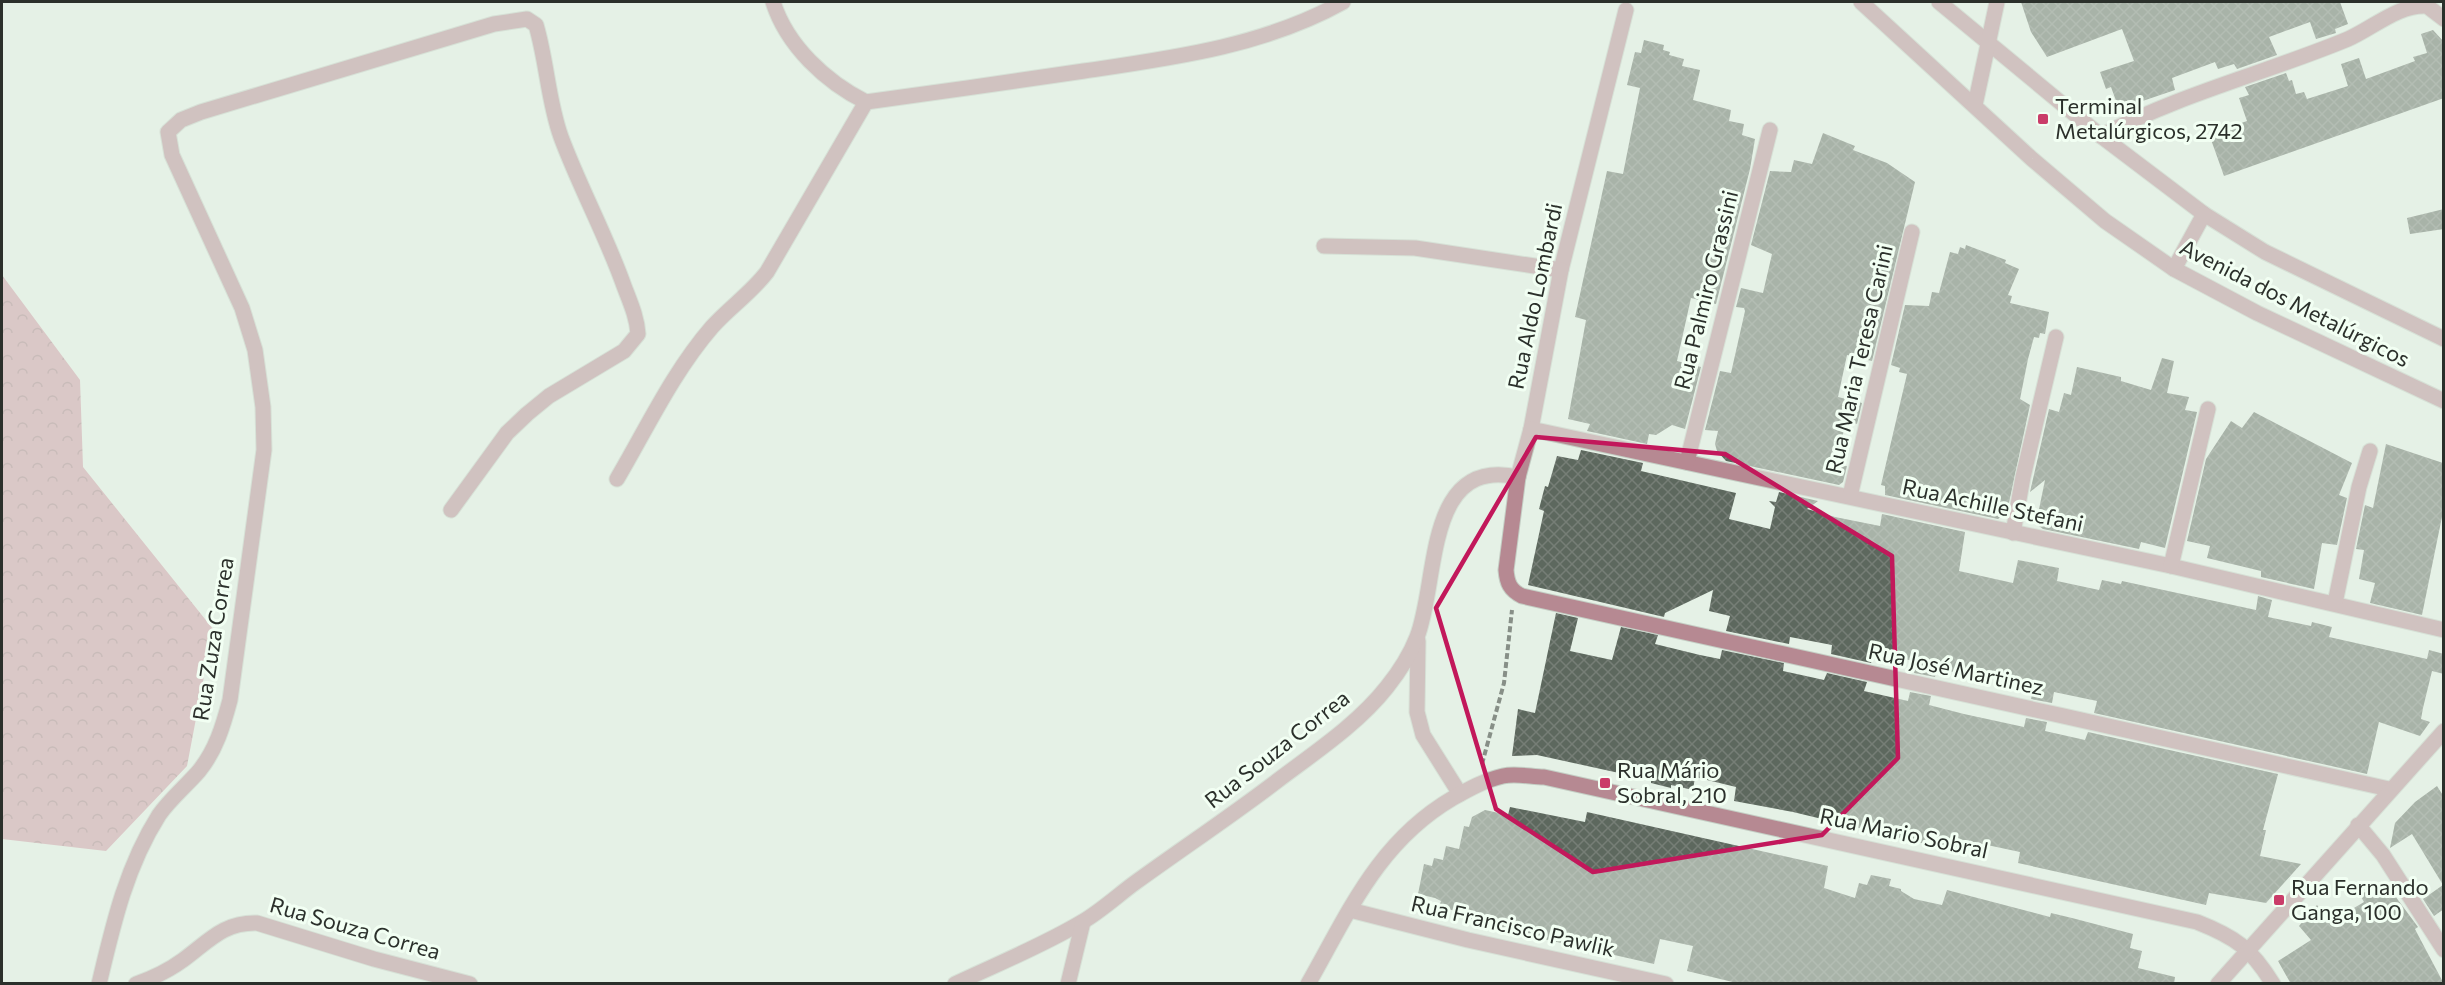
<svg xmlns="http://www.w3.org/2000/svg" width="2445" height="985" font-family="Commissioner,sans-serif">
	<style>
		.forest { fill: url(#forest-crowns) }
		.building { fill: url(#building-cross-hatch) }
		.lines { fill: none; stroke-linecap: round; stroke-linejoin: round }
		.minor-casing { stroke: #c4cec4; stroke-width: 17 }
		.path { stroke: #878f87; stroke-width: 4; stroke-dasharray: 6 3; stroke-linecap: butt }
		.minor { stroke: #b68992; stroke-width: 15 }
		.marked { fill: none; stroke: #c2185b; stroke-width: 4.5; stroke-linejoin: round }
		.poi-dot { fill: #ca3c69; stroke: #f2fff3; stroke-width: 2 }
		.labels { text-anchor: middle; stroke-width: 6; stroke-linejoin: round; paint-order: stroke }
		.poi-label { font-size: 22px; fill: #2b302b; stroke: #f2fff3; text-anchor: start }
		.street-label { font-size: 22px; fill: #2b302b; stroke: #f2fff3 }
	</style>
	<defs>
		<pattern id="forest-crowns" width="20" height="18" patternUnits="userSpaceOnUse" patternTransform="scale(1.5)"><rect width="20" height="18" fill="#cc97a2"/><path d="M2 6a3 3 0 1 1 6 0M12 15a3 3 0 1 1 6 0" fill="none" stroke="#a67c84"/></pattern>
		<pattern id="building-cross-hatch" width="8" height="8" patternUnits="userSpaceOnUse" patternTransform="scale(1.5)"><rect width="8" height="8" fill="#5d685e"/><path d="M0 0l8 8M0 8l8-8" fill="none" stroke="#767e76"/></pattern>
	</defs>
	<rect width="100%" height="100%" fill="#e5f1e6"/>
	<path class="forest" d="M2,275L80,380L83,467L213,629L187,766L106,851L2,839Z"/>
	<g class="building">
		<path d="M2021,2H2340L2348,24L2335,29L2336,33L2316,39L2310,22L2269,37L2277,55L2237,69L2234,64L2218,69L2215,62L2172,78L2175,90L2119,109L2111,87L2106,89L2100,72L2134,61L2122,29L2047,57L2031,32Z"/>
		<path d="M2433,30L2444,42V98L2224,176L2209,134L2247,121L2239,98L2249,95L2245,87L2286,73L2289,81L2292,80L2296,94L2304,92L2307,99L2348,86L2341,64L2359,58L2366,79L2415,61L2413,57L2427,53L2421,34Z"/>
		<path d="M1644,40L1664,45L1663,50L1670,52L1669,55L1684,59L1682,66L1700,70L1693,100L1731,110L1729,121L1744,124L1742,135L1755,139L1750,169L1716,304L1691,298L1677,361L1701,367L1685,429L1672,425L1656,435L1649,434L1647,444L1587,431L1590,424L1568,419L1586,320L1575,317L1607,171L1623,174L1640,88L1627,85L1635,52L1641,53Z"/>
		<path d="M1823,133L1855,146L1853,150L1887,163L1915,182L1872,361L1847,355L1838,397L1862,403L1857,424L1846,421L1836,465L1847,466L1843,482L1839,485L1726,461L1717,451L1715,444L1718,431L1705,430L1720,371L1731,373L1745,311L1744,308L1736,307L1741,288L1763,293L1772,254L1751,245L1770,171L1791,172L1794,160L1812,164Z"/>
		<path d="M2444,209V229L2410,234L2407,218Z"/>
		<path d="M1966,245L2006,260L2005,263L2019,269L2008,295L2012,296L2010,303L2049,312L2045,334L2040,333L2039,338L2034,337L2028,359L2020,399L2030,405L2007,512L1998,519L1885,495V486L1881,485L1907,374L1899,372L1900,368L1891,365L1905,305L1929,306L1932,292L1939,293L1950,252L1958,254L1960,247L1965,249Z"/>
		<path d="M2162,358L2174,361L2167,393L2189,397L2185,410L2197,412L2165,548L2141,542L2139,549L2043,529L2036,524L2045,480L2030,492L2049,409L2059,412L2064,393L2071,395L2077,367L2121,377V381L2151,390Z"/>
		<path d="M2254,412L2352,463L2339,495L2347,498L2337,545L2322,543L2314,589L2261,577V571L2207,558L2210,546L2187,541L2206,459L2231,421L2242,428Z"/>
		<path d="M2386,444L2443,463L2444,507L2422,615L2370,603L2375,583L2359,579L2364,550L2356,549L2365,505L2373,508Z"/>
		<path d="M1581,450L1643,463L1641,471L1736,493L1729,519L1770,529L1775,507L1769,501L1776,502L1779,492L1818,501L1807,509L1835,517L1880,526L1882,514L1965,532L1959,571L2013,583L2018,560L2059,568L2057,581L2099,590L2102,580L2121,584L2122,581L2256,610L2258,596L2272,600L2268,617L2311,626L2312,622L2332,627L2329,637L2427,659L2429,650L2444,654V674L2432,671L2423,708L2421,719L2430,722L2420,736L2379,722L2367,774L2094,713L2097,701L2054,692L2052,703L2031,699L2034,685L1986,675L1971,673L1970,676L1937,668L1935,677L1914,673L1917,662L1884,654H1874L1871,663L1831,654L1832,645L1790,637L1789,644L1726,631L1730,616L1709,611L1713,590L1665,613L1664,617L1528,585L1544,511L1539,509L1545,486L1548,487L1557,456L1578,460Z"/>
		<path d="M1556,613L1578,618L1570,651L1612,660L1621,627L1658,635L1655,644L1700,655L1720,659L1722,650L1784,663L1783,671L1806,676L1824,680L1827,673L1867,682L1864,691L1908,701L1910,692L1931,696L1929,705L1964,714L2024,727L2026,718L2047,722L2045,731L2085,740L2088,732L2278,774L2263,830H2266L2260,856L2301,864L2266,903L2209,893L2206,905L2018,863L2020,852L1959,839L1955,851L1793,812L1734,801L1736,787L1695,777L1693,790L1671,785V788L1651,783V780L1537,755L1512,756L1518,709L1535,713Z"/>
		<path d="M2437,786L2444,797V909L2434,916L2423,899L2443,885L2412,834L2390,848L2395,823L2415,802Z"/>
		<path d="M1510,807L1585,822L1587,812L1828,866L1824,888L1855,898L1859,883L1867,885L1871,875L1891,879L1889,886L1901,889V891L1914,899L1942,905L1947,890L2050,917L2051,913L2072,918L2133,934L2130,948L2142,951L2138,968L2175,977L2174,984H1741L1687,971L1693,946L1660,939L1654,964L1487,926L1488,924L1462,918L1464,913L1439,907L1441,901L1435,898L1418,894L1424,864L1432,866L1434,858L1443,860L1446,846L1459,849L1464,826L1469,827L1472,817L1485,810L1508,815Z"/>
		<path d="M2384,881L2418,927L2415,929L2417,933L2444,984H2291L2278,961L2311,940L2299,926L2317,905L2329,923L2364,902L2360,895Z"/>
	</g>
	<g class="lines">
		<g class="minor-casing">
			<g id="minor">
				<path d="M773,2C787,46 826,82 866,102C939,92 1011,82 1084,71C1173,58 1264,46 1343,2"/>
				<path d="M1861,2L2032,159L2105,221L2174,269L2257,313L2444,401"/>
				<path d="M1939,2L2101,136L2204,214L2265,252L2444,339"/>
				<path d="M1626,10L1561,270L1531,429L1518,477L1506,570C1507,583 1510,590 1522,596C1811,658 2100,725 2389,789"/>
				<path d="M1975,105L1997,2"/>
				<path d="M2101,136C2180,94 2266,73 2348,39C2373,28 2399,4 2427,6L2444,19"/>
				<path d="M1324,246L1415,248L1561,270"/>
				<path d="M2174,269L2204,214"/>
				<path d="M1531,429L2171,566L2444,630"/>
				<path d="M1687,462L1770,130"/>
				<path d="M617,479C647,428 673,372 712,327C730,307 751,293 767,272L866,102"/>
				<path d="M1850,496L1912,232"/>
				<path d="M2013,533L2023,477L2056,337"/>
				<path d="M2171,566L2208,409"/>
				<path d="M2335,603L2359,487L2370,451"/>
				<path d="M1418,641L1417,712L1423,735L1460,794"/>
				<path d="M2358,825L2383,855L2444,950"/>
				<path d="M1350,910L1468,940L1666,984"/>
				<path d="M99,984C113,925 126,867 159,815C170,799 186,786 199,771C216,750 223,726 230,700L264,450L263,407L255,350L242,308L172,155L168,132L181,120L201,112L494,24L527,19L536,25C547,62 548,101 561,137C580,188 606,235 624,286C630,302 637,317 638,334L624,351L549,396L527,414L507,433L451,510"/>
				<path d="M136,984C153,978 168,971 183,960C208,942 223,922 257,923L374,959L470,984"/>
				<path d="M955,984C997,964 1042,946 1082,922C1101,911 1118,895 1136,882C1183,848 1231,816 1277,781C1314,753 1358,724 1387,687C1399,672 1410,655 1417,637C1439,581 1424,456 1518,477"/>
				<path d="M1068,984L1083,922"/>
				<path d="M1308,984C1349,912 1378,842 1453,798C1469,789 1485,780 1503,776C1516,773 1532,777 1544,777L2197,922C2235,937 2251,948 2273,984"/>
				<path d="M2218,984L2444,731"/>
			</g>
		</g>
		<path class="path" d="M1482,764L1504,683L1512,610"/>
		<use href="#minor" class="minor"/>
	</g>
	<path d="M0 0H2445V985H0ZM1536,437L1725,454L1892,556L1898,758L1822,835L1593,872L1496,809L1436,608Z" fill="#e5f1e6" fill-opacity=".55" fill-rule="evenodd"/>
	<path class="marked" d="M1536,437L1725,454L1892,556L1898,758L1822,835L1593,872L1496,809L1436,608Z"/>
	<g class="poi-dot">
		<rect x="2037" y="113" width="12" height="12" rx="3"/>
		<rect x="1599" y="777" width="12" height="12" rx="3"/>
		<rect x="2273" y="894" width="12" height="12" rx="3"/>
	</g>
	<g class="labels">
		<g class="poi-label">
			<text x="2055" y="114">Terminal<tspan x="2055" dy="25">Metalúrgicos, 2742</tspan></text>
			<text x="1617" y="778">Rua Mário<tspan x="1617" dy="25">Sobral, 210</tspan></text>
			<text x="2291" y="895">Rua Fernando<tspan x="2291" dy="25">Ganga, 100</tspan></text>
		</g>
		<g class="street-label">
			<text transform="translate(1706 290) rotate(-76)" y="8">Rua Palmiro Grassini</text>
			<text transform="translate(1535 296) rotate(-78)" y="8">Rua Aldo Lombardi</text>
			<text transform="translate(2295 303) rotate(27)" y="8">Avenida dos Metalúrgicos</text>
			<text transform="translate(1859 359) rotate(-77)" y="8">Rua Maria Teresa Carini</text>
			<text transform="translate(1993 505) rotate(12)" y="8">Rua Achille Stefani</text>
			<text transform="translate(213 639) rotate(-81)" y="8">Rua Zuza Correa</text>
			<text transform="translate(1956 669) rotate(12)" y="8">Rua José Martinez</text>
			<text transform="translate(1277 749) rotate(-38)" y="8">Rua Souza Correa</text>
			<text transform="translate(1904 833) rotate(12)" y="8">Rua Mario Sobral</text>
			<text transform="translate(1513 926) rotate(13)" y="8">Rua Francisco Pawlik</text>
			<text transform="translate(355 928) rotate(16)" y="8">Rua Souza Correa</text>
		</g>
	</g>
	<rect width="2445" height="985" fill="none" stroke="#2b302b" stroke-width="6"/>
</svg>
